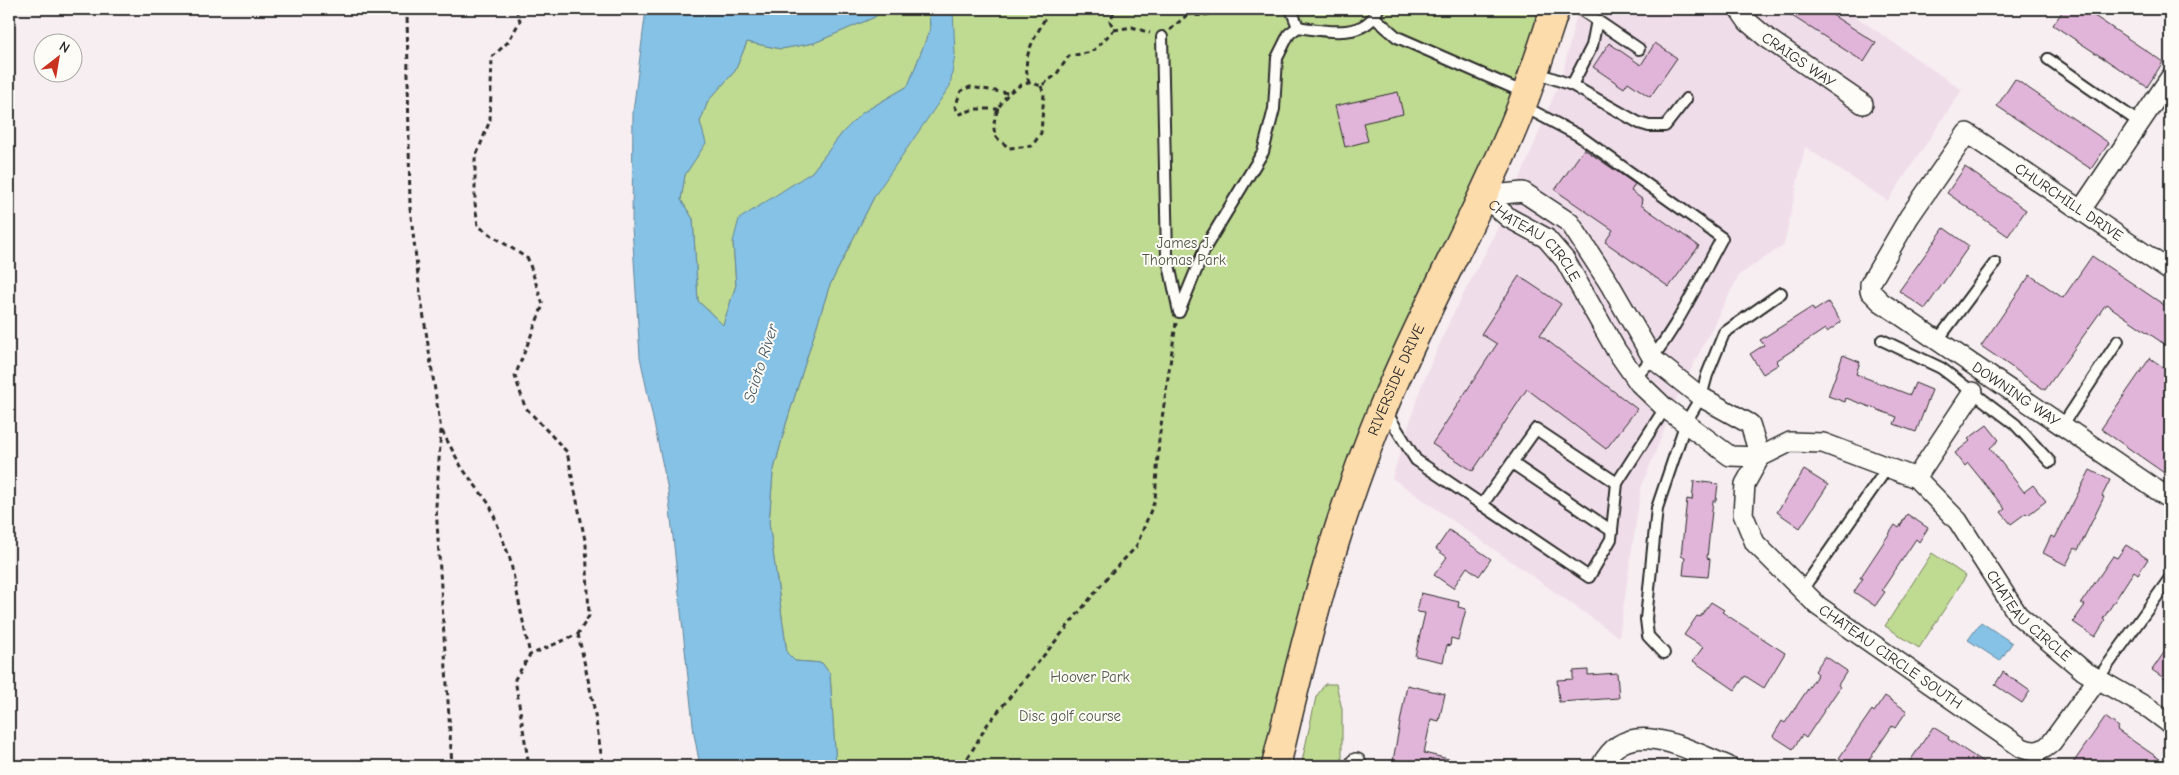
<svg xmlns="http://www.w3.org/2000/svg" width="2179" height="775" font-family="'Comic Neue',sans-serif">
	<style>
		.built { fill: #f0ddea }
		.green { fill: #bfda91; stroke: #75825e }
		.water { fill: #86c2e6; stroke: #62869b }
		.building { fill: #e1b5d9; stroke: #2b2b2b }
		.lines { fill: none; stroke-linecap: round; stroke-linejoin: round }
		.lane-casing { stroke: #2b2b2b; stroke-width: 14 }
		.street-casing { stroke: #2b2b2b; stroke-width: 22 }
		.primary-casing { stroke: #2b2b2b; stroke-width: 31 }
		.path { stroke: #2b2b2b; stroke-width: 3; stroke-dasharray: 5 4; stroke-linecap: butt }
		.lane { stroke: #fdfcf7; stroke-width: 10 }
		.street { stroke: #fdfcf7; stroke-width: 19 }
		.primary { stroke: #fddcac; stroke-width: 28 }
		.labels { text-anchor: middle; stroke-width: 4; stroke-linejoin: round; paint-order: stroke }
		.street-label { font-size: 15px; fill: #2b2b2b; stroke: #fdfcf7 }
		.park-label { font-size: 15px; fill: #505744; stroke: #fdfcf7 }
		.water-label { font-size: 16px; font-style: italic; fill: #465863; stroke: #fdfcf7 }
	</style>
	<rect width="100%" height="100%" fill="#f7eef1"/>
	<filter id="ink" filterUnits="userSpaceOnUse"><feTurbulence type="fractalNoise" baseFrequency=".02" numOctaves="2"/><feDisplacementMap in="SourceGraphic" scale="10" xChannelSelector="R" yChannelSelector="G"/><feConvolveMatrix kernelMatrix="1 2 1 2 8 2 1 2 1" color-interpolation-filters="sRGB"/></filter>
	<g filter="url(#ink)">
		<path class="built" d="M1578,9H1845L1962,90L1888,201L1805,147L1784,245L1739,275L1678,395L1641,488L1619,637L1392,478L1421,387L1451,318L1491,242L1527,162L1563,73Z"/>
		<g class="green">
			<path d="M883,9H929L930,29L908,86L862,113L843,132L812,172L733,242L736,285L723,325L698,301L693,219L681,200L685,175L705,143L700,122L708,101L735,71L747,42L781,49L814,43L875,17Z"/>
			<path d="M953,9H1555L1415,335L1276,766L1252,764V766H836L830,674L822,663L795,661L787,653L769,523L773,473L786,424L829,287L875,195Z"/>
			<path d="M1932,553L1966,576L1919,648L1885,626Z"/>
			<path d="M1325,684H1336L1342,709V766H1301L1316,697Z"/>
		</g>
		<g class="water">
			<path d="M646,9H883L875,17L814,43L781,49L747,42L735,71L708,101L700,122L706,143L685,175L681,200L693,219L698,301L723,325L736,285L733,242L739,219L812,172L843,132L862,113L908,86L930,29L929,9H953L955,54L950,86L875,195L829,287L786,424L773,473L769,523L787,653L795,661L822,663L830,674L836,766H700L694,734L668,490L640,357L632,227L633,112Z"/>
			<path d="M1981,622L2012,643L2000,661L1968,640Z"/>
		</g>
		<g class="building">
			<path d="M1781,9H1823L1876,43L1864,62Z"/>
			<path d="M2064,9H2084L2163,62L2147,87L2053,25Z"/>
			<path d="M1609,43L1641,65L1655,43L1677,58L1650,97L1628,82L1624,88L1593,67Z"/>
			<path d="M2015,79L2109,143L2091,169L1997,106Z"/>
			<path d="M1398,92L1403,114L1363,123L1368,141L1345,147L1335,106Z"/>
			<path d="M1584,149L1635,184L1631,191L1642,199L1641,205L1699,246L1669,287L1605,242L1613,230L1555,190Z"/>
			<path d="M1965,167L2026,210L2008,236L1947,193Z"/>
			<path d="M1944,228L1969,246L1925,309L1899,291Z"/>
			<path d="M2092,256L2170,309V348L2106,304L2045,390L1981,346L2030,275L2063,298Z"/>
			<path d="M1519,276L1561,304L1540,335L1637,409L1606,449L1527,389L1473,471L1432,444L1497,344L1481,334Z"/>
			<path d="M1828,302L1841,322L1827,332L1825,329L1776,361L1779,364L1763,374L1750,354L1764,345L1760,340L1812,307L1814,311Z"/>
			<path d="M1843,355L1860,362L1856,374L1910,395L1915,383L1932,390L1916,432L1894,424L1897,417L1846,398L1845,402L1828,396Z"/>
			<path d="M2150,358L2170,372V477L2101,429Z"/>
			<path d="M1987,425L1999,440L1990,448L2024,492L2033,485L2046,501L2028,515L2026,513L2011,524L2001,512L2005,509L1968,463L1965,466L1955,453L1970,441L1968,439Z"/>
			<path d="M1804,470L1828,485L1800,528L1777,512Z"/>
			<path d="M2090,470L2110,480L2102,496L2104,497L2078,550L2075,548L2066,565L2043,553L2051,536L2055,538Z"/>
			<path d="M1694,481L1718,484L1716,501H1713L1707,558L1710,559L1708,577L1683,575L1685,557L1681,556L1687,499L1692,500Z"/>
			<path d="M1907,514L1928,528L1919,542L1916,539L1882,590L1885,592L1875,606L1854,592L1863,578H1860L1895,525L1899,528Z"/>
			<path d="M1449,530L1491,559L1479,576L1467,567L1453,588L1434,575L1447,557L1436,549Z"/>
			<path d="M2126,545L2148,559L2138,574L2134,571L2103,619L2105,621L2095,637L2073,622L2085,605L2081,603L2113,556L2117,558Z"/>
			<path d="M1421,593L1459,602L1458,607L1466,609L1458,640L1451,638L1450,646L1447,645L1443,662L1415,656L1425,613L1417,612Z"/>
			<path d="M1711,602L1724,610L1722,612L1785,653L1764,688L1745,676L1735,690L1693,661L1703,647L1684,635L1697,616L1700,617Z"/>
			<path d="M2170,644V682L2152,670Z"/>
			<path d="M1825,656L1847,671L1838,685L1840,687L1806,738L1802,735L1793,749L1773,736L1782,721L1785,723L1818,674L1815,671Z"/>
			<path d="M1588,670V675L1617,673L1619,698L1559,702L1557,680L1573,679V671Z"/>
			<path d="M2003,672L2030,691L2022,703L1995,685Z"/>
			<path d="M1407,685L1445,694L1439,721L1431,719L1424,753L1457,761V766H1392Z"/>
			<path d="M1885,696L1907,711L1895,728L1892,726L1865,766H1839L1843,760L1839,758L1872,710L1874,712Z"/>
			<path d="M2105,717L2119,727L2117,730L2170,766H2071Z"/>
			<path d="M1933,727L1949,737L1948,739L1989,766H1918L1910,761Z"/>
		</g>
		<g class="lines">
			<g class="lane-casing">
				<g id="lane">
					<path d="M1291,9L1298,27"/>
					<path d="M1580,9L1639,49"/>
					<path d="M1375,18L1397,37L1525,93"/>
					<path d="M1162,37L1167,255L1179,312L1206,246L1263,152L1274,109L1277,58L1289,34L1298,27C1324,31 1366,40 1378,9"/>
					<path d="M2048,59L2140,123"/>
					<path d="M1535,72L1572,85L1639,123L1649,126H1665L1686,99"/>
					<path d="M1572,85L1592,46L1597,20"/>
					<path d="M1523,106L1578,135L1722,238C1696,286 1673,338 1635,378"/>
					<path d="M1882,340L1941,368L2015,424L2050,462"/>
					<path d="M1937,341L1995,263"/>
					<path d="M1386,412L1416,460L1589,577L1611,539L1617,483L1665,408"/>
					<path d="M2062,426L2118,341"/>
					<path d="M1512,463L1612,531"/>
					<path d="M1482,505L1536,429L1617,483"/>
					<path d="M1802,590L1888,467"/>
					<path d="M1664,653L1648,636L1646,619L1657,508L1686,422L1701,397L1707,375L1724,333L1781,293"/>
					<path d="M2097,680L2170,578"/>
					<path d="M2033,766L2044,750"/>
				</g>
			</g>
			<g class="street-casing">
				<g id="street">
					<path id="s1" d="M1739,9L1748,22L1767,38L1863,104"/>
					<path id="s2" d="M1483,196L1509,218L1546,238L1565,260L1616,350L1639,383L1665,408L1730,456L1760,457L1790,442L1823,443L1916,478L1958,521L2018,615L2084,671L2150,709L2170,724"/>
					<path d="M1483,196L1523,192L1570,223L1609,283L1653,359L1701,397L1750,424L1760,457"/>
					<path d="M2081,210L2170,78"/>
					<path id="s3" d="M2170,271L1967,133L1909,217L1870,284V291L1881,302L2170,499"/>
					<path id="s4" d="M1760,457L1745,484L1743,514L1755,543L1818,606L2022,748C2035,753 2042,752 2052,742L2097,680"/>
					<path d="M1916,478L1973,392"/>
					<path d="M1355,766L1356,763"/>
					<path d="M1601,766C1628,713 1687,750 1728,766"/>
				</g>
			</g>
			<g class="primary-casing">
				<g id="primary">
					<path id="s5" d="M1276,766C1304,645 1335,523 1383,408C1421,315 1471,228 1510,135C1528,94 1541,51 1555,9"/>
				</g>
			</g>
			<g class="path">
				<path d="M407,9L410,208L420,292L441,430L436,506L452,766"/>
				<path d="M516,9L520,21L508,42L492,57L490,120L475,159V203L478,226L528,259L543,305L515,376L525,407L567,452L586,545L589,616L578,634L530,655L515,679L529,766"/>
				<path d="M1179,9C1192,19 1209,16 1223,9"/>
				<path d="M1114,30L1132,27L1150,33"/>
				<path d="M1170,30L1188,14"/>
				<path d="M1029,83C1021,55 1033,43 1045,18"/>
				<path d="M1041,86L1044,94L1041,133L1032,146L1009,148C1005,144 997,140 995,134C989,115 1009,84 1029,83C1033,83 1038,85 1041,86L1056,75L1069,56L1092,52L1114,30L1110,21L1115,9"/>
				<path d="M999,109H975L960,114L955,107L961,91L970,87L1008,93"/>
				<path d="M442,431L462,468L490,505L510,559L530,655"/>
				<path d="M578,634L593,702L603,766"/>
				<path d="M963,766L987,725L1111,573L1136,547L1155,500L1159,439L1176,323"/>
			</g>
			<use href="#lane" class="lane"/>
			<use href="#street" class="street"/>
			<use href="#primary" class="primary"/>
		</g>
	</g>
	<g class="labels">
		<g class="street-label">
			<text dy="5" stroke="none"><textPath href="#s1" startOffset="79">CRAIGS WAY</textPath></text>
			<text transform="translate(2069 202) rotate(34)" y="5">CHURCHILL DRIVE</text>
			<text dy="5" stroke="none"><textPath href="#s2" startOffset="69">CHATEAU CIRCLE</textPath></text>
			<text dy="5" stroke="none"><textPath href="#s5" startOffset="405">RIVERSIDE DRIVE</textPath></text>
			<text dy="5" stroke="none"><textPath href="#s3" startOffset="611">DOWNING WAY</textPath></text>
			<text dy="5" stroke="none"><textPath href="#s2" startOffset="741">CHATEAU CIRCLE</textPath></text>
			<text dy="5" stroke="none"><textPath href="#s4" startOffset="270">CHATEAU CIRCLE SOUTH</textPath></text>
		</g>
		<g class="park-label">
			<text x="1184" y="248">James J.<tspan x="1184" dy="17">Thomas Park</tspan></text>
			<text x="1090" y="682">Hoover Park</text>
			<text x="1070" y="721">Disc golf course</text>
		</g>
		<g class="water-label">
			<text transform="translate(760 363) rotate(-72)" y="6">Scioto River</text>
		</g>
	</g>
	<rect width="2179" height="775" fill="none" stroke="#fdfcf7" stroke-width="30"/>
	<rect x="15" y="15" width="2149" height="745" fill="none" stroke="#2b2b2b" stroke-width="2" filter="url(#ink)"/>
	<g transform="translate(58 58) rotate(31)"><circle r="24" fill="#fdfcf7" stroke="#a9a8a5"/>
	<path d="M0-4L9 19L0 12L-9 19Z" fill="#c8321e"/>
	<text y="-8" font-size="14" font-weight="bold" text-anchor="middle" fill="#2b2b2b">N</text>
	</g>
</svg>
